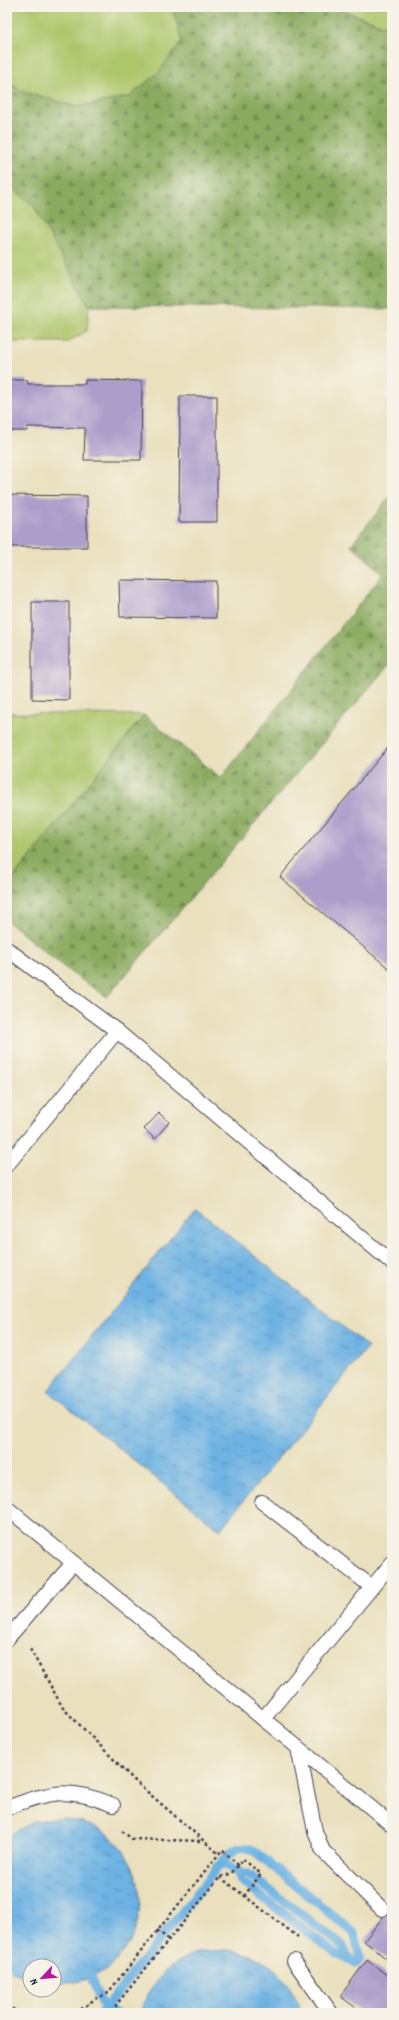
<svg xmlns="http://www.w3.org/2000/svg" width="399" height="2020" font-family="Dekko,sans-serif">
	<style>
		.grass { fill: #aec66b; stroke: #687453 }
		.forest { fill: url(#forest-firs); stroke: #56664d }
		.water { fill: url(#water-ripples); stroke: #486a8f }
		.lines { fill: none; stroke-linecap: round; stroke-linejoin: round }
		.stream { stroke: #6db2e3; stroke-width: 9 }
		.building { fill: #ac9ecb }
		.lane-casing { stroke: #403e4e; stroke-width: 16 }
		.path { stroke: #403e4e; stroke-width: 2.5; stroke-dasharray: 3 3; stroke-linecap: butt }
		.lane { stroke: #fff; stroke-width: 14 }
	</style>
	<defs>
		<pattern id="forest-firs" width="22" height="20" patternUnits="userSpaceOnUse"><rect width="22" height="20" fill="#8aab5f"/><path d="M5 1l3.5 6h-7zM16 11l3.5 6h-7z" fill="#708b50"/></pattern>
		<pattern id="water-ripples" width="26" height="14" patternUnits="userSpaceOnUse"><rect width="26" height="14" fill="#6db2e3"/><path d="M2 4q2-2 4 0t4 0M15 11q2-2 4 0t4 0" fill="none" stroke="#5990b9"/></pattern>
	</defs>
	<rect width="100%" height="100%" fill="#f7f3e8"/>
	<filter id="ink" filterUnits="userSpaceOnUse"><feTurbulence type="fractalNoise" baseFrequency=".025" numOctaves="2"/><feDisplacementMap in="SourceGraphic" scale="8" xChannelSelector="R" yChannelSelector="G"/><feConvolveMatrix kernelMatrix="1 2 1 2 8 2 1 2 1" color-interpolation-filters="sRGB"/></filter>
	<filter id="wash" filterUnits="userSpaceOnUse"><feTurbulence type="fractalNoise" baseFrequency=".012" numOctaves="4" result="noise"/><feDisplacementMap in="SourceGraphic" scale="16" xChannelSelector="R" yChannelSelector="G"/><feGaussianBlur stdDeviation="0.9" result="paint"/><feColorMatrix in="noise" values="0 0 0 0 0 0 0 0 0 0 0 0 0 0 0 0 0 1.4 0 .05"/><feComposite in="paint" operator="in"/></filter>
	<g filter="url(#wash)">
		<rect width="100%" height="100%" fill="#eae0bd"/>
		<g class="grass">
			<path d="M7,7H172L182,41L159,72L129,97L77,107L22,91L7,81Z"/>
			<path d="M333,7H392V28Z"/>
			<path d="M7,183L33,205L89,306L87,331L68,342H7Z"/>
			<path d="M7,713L144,715L7,886Z"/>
		</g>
		<g class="forest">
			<path d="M172,7H332L392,28V309L89,306L33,205L7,183V81L22,91L77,107L129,97L159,72L182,41Z"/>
			<path d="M392,494V661L107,997L70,972L7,921V886L144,715L221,778L383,574L351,545Z"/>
		</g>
		<g class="water">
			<path d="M195,1208L368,1347L220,1530L48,1391Z"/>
			<path d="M62,1818C80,1822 98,1825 112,1838C169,1891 133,1989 54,1983V1966H30V1979L13,1972L7,1966V1836L35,1821Z"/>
			<path d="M226,1950C235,1951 245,1952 253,1956C279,1967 293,1988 302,2013H141C145,1986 173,1960 198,1953C207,1950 217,1951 226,1950Z"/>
		</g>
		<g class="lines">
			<g class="stream">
				<path d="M218,1867L225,1864L237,1872L247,1873L343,1946L348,1957"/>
				<path d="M237,1872L241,1881L336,1954L351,1960"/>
				<path d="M91,1977L104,2009L116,2013"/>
				<path d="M102,2012L225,1858C234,1849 241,1844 253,1850L354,1933L360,1958L355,1964"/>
			</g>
		</g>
		<g id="blocks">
			<g class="building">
				<path d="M7,380H27L28,384H85V380L142,381L141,460H84L85,428L27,427V431H7Z"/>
				<path d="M180,396H217V522H179Z"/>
				<path d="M7,495L87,496V547H7Z"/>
				<path d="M119,580L216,581V618L120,617Z"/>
				<path d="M32,602H69V700L32,699Z"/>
				<path d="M392,743V971L280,877Z"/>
				<path d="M159,1113L169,1122L155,1139L144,1129Z"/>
				<path d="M392,1906V1963L364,1941Z"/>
				<path d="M367,1960L392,1979V2013H363L340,1996Z"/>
			</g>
		</g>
	</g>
	<g filter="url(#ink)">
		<use href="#blocks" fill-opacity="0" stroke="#403e4e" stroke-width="1"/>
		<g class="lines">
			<g class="lane-casing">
				<g id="lane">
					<path d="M7,949L117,1031L392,1263"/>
					<path d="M7,1165L117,1031"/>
					<path d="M262,1502L372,1587"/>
					<path d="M7,1508L392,1825"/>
					<path d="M7,1639L73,1563"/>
					<path d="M263,1719L392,1563"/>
					<path d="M298,1748L315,1831L323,1851L382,1909"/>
					<path d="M7,1808C49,1791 71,1787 113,1805"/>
					<path d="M294,1961L331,2013"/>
				</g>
			</g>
			<g class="path">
				<path d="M30,1649L63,1708L137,1783L219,1854"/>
				<path d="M122,1831L132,1839L203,1841"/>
				<path d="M220,1877L298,1937"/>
				<path d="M157,1930L169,1940"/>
				<path d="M7,1986L8,1984"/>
				<path d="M7,2005L18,2013"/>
				<path d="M76,2013L95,1999L107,1994L222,1850L238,1865"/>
				<path d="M115,2013L116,2005L220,1877L231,1874L243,1859L261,1874L244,1896"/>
			</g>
			<use href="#lane" class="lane"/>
		</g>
	</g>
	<rect width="399" height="2020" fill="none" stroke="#f7f3e8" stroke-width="24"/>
	<g transform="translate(42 1978) rotate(244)"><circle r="19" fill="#f7f3e8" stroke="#a29fa3"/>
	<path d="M0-3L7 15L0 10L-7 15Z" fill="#b5179e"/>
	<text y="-6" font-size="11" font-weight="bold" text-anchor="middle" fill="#22223b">N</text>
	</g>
</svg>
